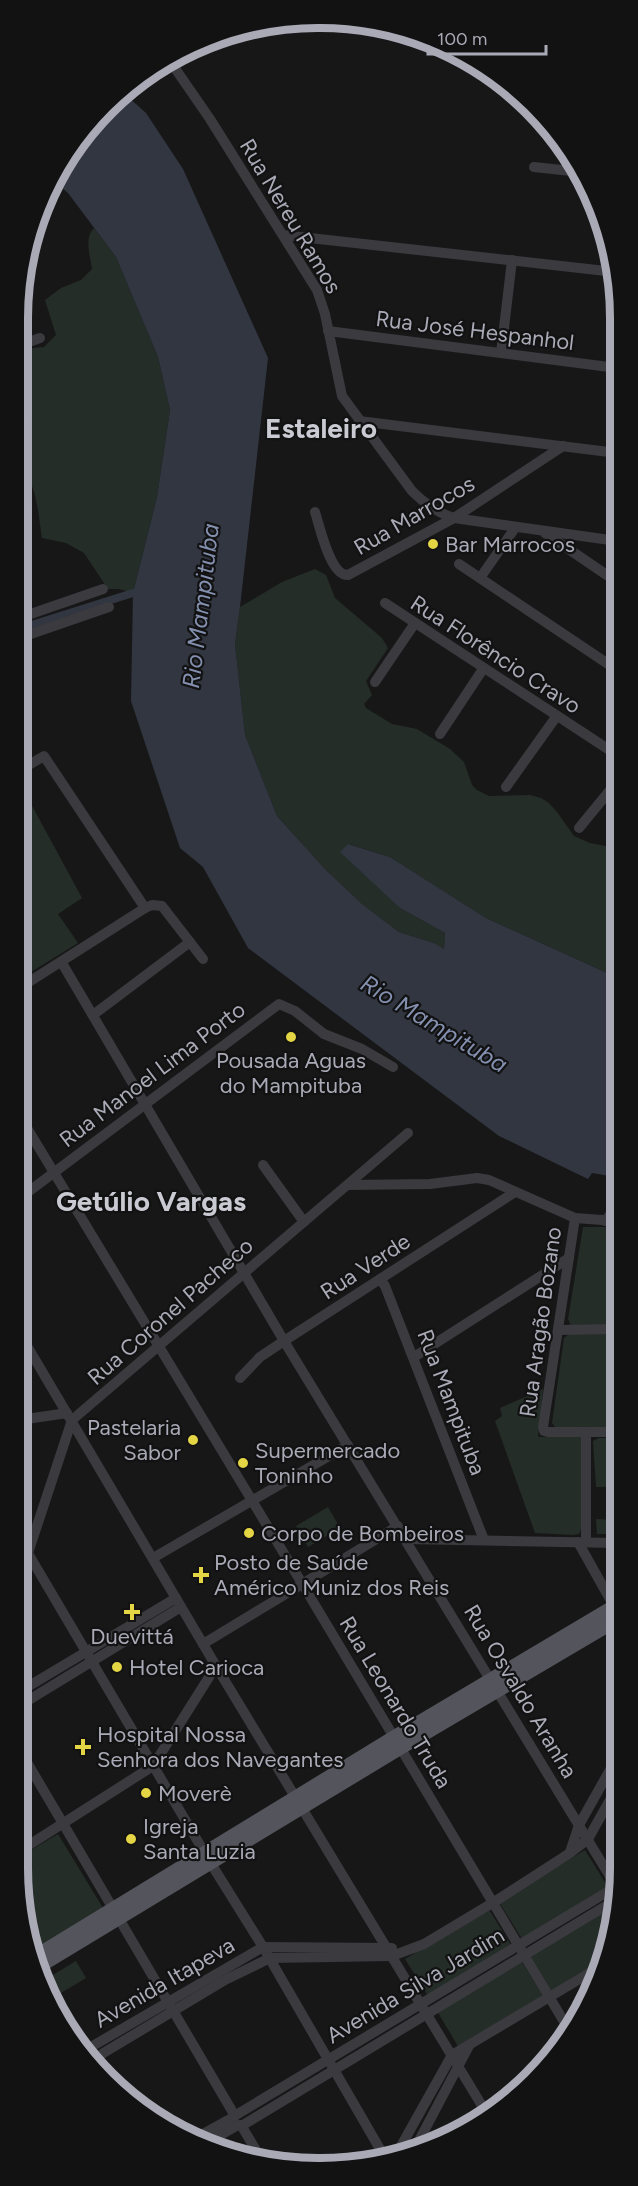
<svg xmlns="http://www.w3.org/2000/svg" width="638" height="2186" font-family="Figtree,sans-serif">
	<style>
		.green { fill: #252d28 }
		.water { fill: #313640 }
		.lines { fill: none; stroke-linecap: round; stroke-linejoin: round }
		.canal { stroke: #313640; stroke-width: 8 }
		.minor { stroke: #3a3a3f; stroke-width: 10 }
		.major { stroke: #54545c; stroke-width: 14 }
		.poi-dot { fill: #e3d544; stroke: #121213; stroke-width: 2 }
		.labels { text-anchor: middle; stroke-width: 4.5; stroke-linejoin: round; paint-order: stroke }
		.street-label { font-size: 22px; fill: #aaaab7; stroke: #121213 }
		.poi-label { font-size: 22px; fill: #aaaab7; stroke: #121213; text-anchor: start }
		.water-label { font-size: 24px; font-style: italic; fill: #8490af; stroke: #121213 }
		.district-label { font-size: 28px; font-weight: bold; fill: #cacad3; stroke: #121213 }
		.rim { fill: none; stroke: #aaaab7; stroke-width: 8 }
	</style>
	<rect width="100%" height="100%" fill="#171718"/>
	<g class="green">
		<path d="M94,228L116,257L158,357L170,410L157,497L133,593L119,589H108L84,553L66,543L42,538C39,522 37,480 23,475V349L44,347L56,335L45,300L61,288L81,280L92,269C90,255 84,238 94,228Z"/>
		<path d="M315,569L326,575L335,598L382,638L388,648L366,681L372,695L364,704L366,708L392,724L417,729L450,749L464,762L472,785L477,790L489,796L530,795L541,798L549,803L557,812L574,836L590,843L616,848V977L486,918L390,857L349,844L400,908L445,933L444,950L434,943L399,932L362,904L326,870L277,816L245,735L235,644L240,607L282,582Z"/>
		<path d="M24,791L82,898L58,914L78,943L31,972L21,951L22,792Z"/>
		<path d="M583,1227H616L615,1325L571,1326L568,1319Z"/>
		<path d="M615,1333V1427L556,1428L552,1423L564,1338L569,1334Z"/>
		<path d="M543,1389L538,1437L581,1436L586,1441L582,1527L579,1534L573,1535L535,1533L495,1421L502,1416L500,1408Z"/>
		<path d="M599,1438H615V1487H596L593,1441Z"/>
		<path d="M328,1507L340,1528L308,1547L296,1526Z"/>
		<path d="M596,1519L615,1520V1534H597Z"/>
		<path d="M58,1834L103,1908L34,1950L18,1867V1858Z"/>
		<path d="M585,1850L608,1887L522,1939L499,1902Z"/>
		<path d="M614,1906V1925L601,1961L551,1991L530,1956Z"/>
		<path d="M488,1908L511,1945L428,1996L405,1959Z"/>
		<path d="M521,1960L543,1996L459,2048L437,2011Z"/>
		<path d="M76,1961L86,1978L56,1996L46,1979Z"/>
	</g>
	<path class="water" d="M126,95L146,113L183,169L268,358L240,607L235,644L245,735L277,816L326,870L362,904L399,932L434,943L444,949L445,933L400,908L340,852L348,844L390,857L486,918L616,977V1177L592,1173L588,1179L499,1136L248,948L203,867L180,848L131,701L133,593L157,497L170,410L158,357L116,257L68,193L56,183L69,152Z"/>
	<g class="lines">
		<path class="canal" d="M22,628L133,593"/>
		<g class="minor">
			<path d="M170,61L210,119L317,290L325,314L342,396L412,491C424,503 438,513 454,518L617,541"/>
			<path d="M534,167L580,172"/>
			<path d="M283,235L615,272"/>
			<path d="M328,331L617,368"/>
			<path d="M23,344L40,338"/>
			<path d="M501,353L512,260"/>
			<path d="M359,421L617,453"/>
			<path d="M315,512C320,527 330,576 348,575L454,518L563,446"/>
			<path d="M545,533L617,582"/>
			<path d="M459,564L617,670"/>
			<path d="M480,578L515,528"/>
			<path d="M385,603L617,755"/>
			<path d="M22,617L103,589"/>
			<path d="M22,637L109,607"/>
			<path d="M375,682L415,623"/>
			<path d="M440,734L483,669"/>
			<path d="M22,769L44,756L145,908L152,905L162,906L203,959"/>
			<path d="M506,787L556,717"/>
			<path d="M579,828L616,783"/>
			<path d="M62,963L284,1341L614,1883"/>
			<path d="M21,987L145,908"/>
			<path d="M93,1015L190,942"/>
			<path d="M21,1118L303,1585L569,2030"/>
			<path d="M263,1165L304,1222"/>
			<path d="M348,1185L430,1184L477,1178L489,1180L575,1218L616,1221"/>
			<path d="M20,1198L279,1004L295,1011L324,1034L362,1049L393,1067"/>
			<path d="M575,1218L543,1427L544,1431L548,1432H615"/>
			<path d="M605,1221L616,1207"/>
			<path d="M380,1279L385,1286L484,1540"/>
			<path d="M559,1330L615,1329"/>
			<path d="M20,1334L216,1666L487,2114"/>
			<path d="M414,1357L569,1258"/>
			<path d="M240,1378L260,1357L284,1341L515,1192"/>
			<path d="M20,1420L67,1413"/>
			<path d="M19,1538L210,1862L263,1947L384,2156"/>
			<path d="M405,1539L615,1543"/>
			<path d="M578,1542L615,1608"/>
			<path d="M586,1542V1432"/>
			<path d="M19,1558L28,1553L72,1420L408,1133"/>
			<path d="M153,1558L348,1445"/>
			<path d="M203,1644L398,1526"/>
			<path d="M19,1692L176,1598"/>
			<path d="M19,1706L181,1607"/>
			<path d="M18,1747L235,2116"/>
			<path d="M18,1852L153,1766L216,1666"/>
			<path d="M570,1852L579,1825L615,1761"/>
			<path d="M84,2051L263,1947L392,1948"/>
			<path d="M90,2061L225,1980L270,1958L392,1956L424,1944L494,1902L570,1853L588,1839L615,1791"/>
			<path d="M236,2115L614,1888"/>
			<path d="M241,2125L260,2157"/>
			<path d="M243,2125L614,1901"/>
			<path d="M194,2139L234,2117"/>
			<path d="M207,2143L238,2125"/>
			<path d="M413,2152L470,2044"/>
			<path d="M414,2152L514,2092"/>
			<path d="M396,2155L452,2055L598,1968"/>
		</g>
		<g class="major">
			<path d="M36,1956L393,1738L615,1606"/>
			<path d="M38,1967L400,1748L615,1621"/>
		</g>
	</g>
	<g class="poi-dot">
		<circle cx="433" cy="544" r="6"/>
		<circle cx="291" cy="1037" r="6"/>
		<circle cx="193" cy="1440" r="6"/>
		<circle cx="243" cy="1463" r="6"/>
		<circle cx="249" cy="1533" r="6"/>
		<path d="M198 1566h6v6h6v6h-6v6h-6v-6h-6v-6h6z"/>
		<path d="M129 1603h6v6h6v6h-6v6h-6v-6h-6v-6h6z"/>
		<circle cx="117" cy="1667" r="6"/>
		<path d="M80 1738h6v6h6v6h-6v6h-6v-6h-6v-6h6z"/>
		<circle cx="146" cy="1793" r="6"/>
		<circle cx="131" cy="1839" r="6"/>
	</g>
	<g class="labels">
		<g class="street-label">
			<text transform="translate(291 216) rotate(59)" y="8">Rua Nereu Ramos</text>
			<text transform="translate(475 330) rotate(7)" y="8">Rua José Hespanhol</text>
			<text transform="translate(414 515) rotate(-30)" y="8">Rua Marrocos</text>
			<text transform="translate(496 654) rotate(33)" y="8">Rua Florêncio Cravo</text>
			<text transform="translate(152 1074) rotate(-37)" y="8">Rua Manoel Lima Porto</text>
			<text transform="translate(365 1266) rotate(-33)" y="8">Rua Verde</text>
			<text transform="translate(170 1311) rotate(-41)" y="8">Rua Coronel Pacheco</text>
			<text transform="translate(540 1322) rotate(-82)" y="8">Rua Aragão Bozano</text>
			<text transform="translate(452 1402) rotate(69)" y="8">Rua Mampituba</text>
			<text transform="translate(521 1691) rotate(59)" y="8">Rua Osvaldo Aranha</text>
			<text transform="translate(396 1702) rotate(59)" y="8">Rua Leonardo Truda</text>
			<text transform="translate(164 1982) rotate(-30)" y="8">Avenida Itapeva</text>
			<text transform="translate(415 1985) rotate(-31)" y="8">Avenida Silva Jardim</text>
		</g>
		<g class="poi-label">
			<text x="445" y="552">Bar Marrocos</text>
			<text x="291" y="1068" text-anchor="middle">Pousada Aguas<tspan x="291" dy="25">do Mampituba</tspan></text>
			<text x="181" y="1435" text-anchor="end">Pastelaria<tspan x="181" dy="25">Sabor</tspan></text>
			<text x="255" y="1458">Supermercado<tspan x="255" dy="25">Toninho</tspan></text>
			<text x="261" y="1541">Corpo de Bombeiros</text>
			<text x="214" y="1570">Posto de Saúde<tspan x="214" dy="25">Américo Muniz dos Reis</tspan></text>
			<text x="132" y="1644" text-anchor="middle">Duevittá</text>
			<text x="129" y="1675">Hotel Carioca</text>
			<text x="97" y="1742">Hospital Nossa<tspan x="97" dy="25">Senhora dos Navegantes</tspan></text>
			<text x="158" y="1801">Moverè</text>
			<text x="143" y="1834">Igreja<tspan x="143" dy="25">Santa Luzia</tspan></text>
		</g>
		<g class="water-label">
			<text transform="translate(201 606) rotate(-83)" y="8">Rio Mampituba</text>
			<text transform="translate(434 1024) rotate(31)" y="8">Rio Mampituba</text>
		</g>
		<g class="district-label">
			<text x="321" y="438">Estaleiro</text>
			<text x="151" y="1211">Getúlio Vargas</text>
		</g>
	</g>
	<path d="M0 0H638V2186H0ZM318 28H320A290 290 0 0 1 610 318V1868A290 290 0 0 1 320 2158H318A290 290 0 0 1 28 1868V318A290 290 0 0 1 318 28Z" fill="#121213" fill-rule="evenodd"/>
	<path class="rim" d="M318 28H320A290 290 0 0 1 610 318V1868A290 290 0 0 1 320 2158H318A290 290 0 0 1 28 1868V318A290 290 0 0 1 318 28Z"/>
	<path d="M428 45v9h118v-9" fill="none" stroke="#aaaab7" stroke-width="3"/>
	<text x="437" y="45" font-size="18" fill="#aaaab7" stroke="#121213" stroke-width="4.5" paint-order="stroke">100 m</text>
</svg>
